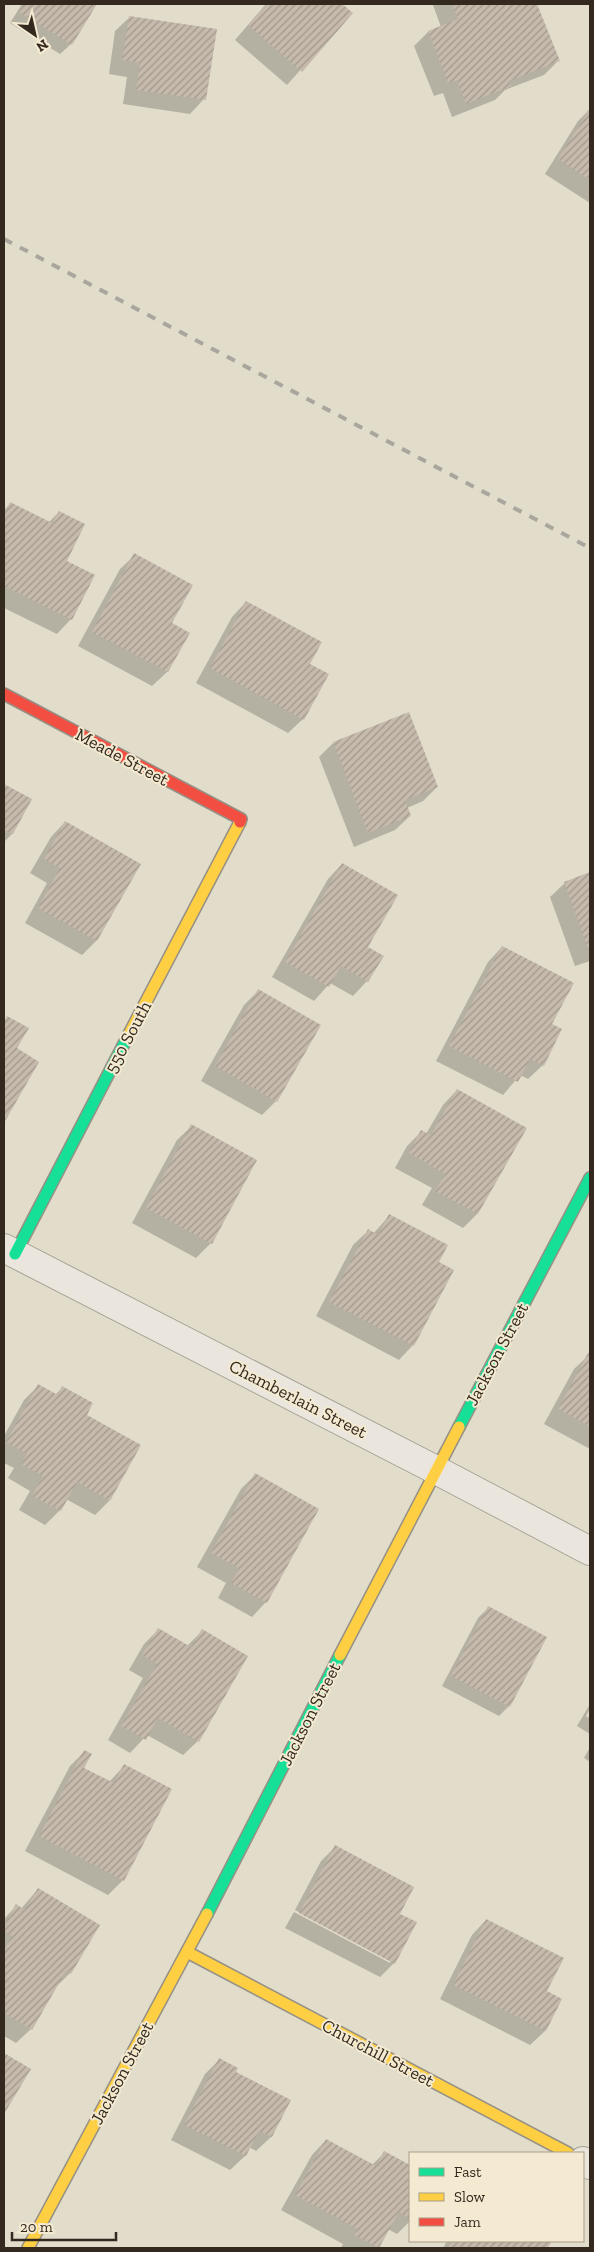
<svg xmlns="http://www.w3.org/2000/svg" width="594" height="2252" font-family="'Zilla Slab',serif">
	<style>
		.shadow { fill: #0003 }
		.building { fill: url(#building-hatch) }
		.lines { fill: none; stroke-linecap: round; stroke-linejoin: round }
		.street-casing { stroke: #a7a195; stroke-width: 30 }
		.fast-casing { stroke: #969085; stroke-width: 14 }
		.slow-casing { stroke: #969085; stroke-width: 14 }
		.jam-casing { stroke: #969085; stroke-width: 14 }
		.street { stroke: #eae6dd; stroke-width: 28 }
		.fast { stroke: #16e098; stroke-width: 11 }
		.slow { stroke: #ffcf43; stroke-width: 11 }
		.jam { stroke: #f24e42; stroke-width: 11 }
		.rail { stroke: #a9a69d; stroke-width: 4; stroke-dasharray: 9 9; stroke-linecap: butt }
		.labels { text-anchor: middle; stroke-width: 4; stroke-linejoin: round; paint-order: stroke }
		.street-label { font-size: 18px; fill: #34291e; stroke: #f3ead1 }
	</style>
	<defs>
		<pattern id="building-hatch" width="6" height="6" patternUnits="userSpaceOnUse" patternTransform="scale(1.25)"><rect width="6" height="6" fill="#c5baac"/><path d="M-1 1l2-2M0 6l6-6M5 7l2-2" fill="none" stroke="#a1978b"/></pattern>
	</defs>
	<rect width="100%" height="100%" fill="#e2dccb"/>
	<g class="shadow">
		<path d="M22,4H96L71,44L60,54L10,23Z"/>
		<path d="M266,4H340L351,13L287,85L235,40Z"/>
		<path d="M434,4H536L558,61L544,75L505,90L495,100L452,117L443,93L434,96L414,46L428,32L441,27L433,5Z"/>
		<path d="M130,17L204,99L190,114L123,104L127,77L109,74L115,31Z"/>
		<path d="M590,109V203L545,174L578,121Z"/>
		<path d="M10,504L48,523L59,512L71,619L57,634L4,608V510Z"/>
		<path d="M135,555L170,624L188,633L167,672L152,686L78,646L120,569Z"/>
		<path d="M246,602L308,664L303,719L288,733L196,683L232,617Z"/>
		<path d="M333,743L437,787L423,801L407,808L410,816L395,830L354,847L319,757Z"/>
		<path d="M4,785L30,799L12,834L4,842Z"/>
		<path d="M65,822L96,941L82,955L25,923L47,883L30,873L51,837Z"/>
		<path d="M342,864L366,948L367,981L353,996L330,983L314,1001L272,977L328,879Z"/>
		<path d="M590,874V961L575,966L550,897L565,883Z"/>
		<path d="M502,947L551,1024L543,1065L528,1079L520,1075L503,1095L436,1061L488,962Z"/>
		<path d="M258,991L276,1101L262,1115L201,1081L244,1005Z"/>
		<path d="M8,1017L15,1049L38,1062L4,1120V1021Z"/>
		<path d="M457,1090L525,1128L477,1214L463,1228L422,1205L432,1188L395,1168L407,1146L421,1132L426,1134L443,1105Z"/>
		<path d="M192,1126L211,1243L196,1258L132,1223L177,1140Z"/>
		<path d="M389,1216L437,1263L452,1271L413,1345L399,1360L316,1316L353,1245L368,1231L373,1234Z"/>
		<path d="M589,1355H590V1449L544,1424L574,1369Z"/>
		<path d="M38,1386L55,1395L63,1387L85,1415L140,1446L109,1501L95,1515L66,1499L60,1510L45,1525L19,1510L30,1491L8,1478L14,1468L4,1463V1436L24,1400Z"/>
		<path d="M255,1475L266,1602L252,1617L218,1598L226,1583L197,1567L241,1489Z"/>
		<path d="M488,1608L509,1706L499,1716L442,1686L478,1618Z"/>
		<path d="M159,1629L187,1646L202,1631L198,1741L183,1755L147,1735L130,1753L108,1740L143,1678L129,1670L144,1644Z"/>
		<path d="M590,1704V1709L586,1716L588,1718L590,1714V1734L577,1726Z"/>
		<path d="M590,1747V1762L584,1758Z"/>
		<path d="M85,1751L83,1768L109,1782L124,1766L171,1790L123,1880L108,1895L25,1851L70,1766Z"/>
		<path d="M335,1847L399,1914L394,1963L380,1977L285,1928L294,1912L390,1963V1960L295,1910L321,1861Z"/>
		<path d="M38,1889L70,1973L56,1987L31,2029L16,2043L4,2036V1919L16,1906L21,1909Z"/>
		<path d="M486,1920L545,1992L560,1999L545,2031L530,2045L440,1999L472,1935Z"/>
		<path d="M4,2054L29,2069L4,2112Z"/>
		<path d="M219,2060L234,2073L289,2101L271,2137L256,2151L249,2147L245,2156L230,2170L171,2140L205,2074Z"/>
		<path d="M326,2140L372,2165L385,2152L410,2166V2221L397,2234L388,2229L377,2248H341L343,2244L281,2210L312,2155Z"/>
		<path d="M447,2241H551L547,2248H443Z"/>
	</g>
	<g class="building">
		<path d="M25,4H97L72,45L19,12Z"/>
		<path d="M267,4H342L353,13L302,72L248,25Z"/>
		<path d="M452,4H537L560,61L509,81L511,86L466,104L457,80L448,83L428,31L458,19Z"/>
		<path d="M129,16L217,29L206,100L136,90L140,63L122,60Z"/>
		<path d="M590,108V180L558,159Z"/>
		<path d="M10,502L52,523L59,511L85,524L67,561L95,575L72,620L4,586V515Z"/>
		<path d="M134,553L193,585L172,623L190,633L168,672L92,632Z"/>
		<path d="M246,601L322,642L310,664L329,674L304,720L210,668Z"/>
		<path d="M409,712L438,787L405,800L411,816L368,833L333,742Z"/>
		<path d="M4,784L32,799L13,834L6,831L4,835Z"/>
		<path d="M65,821L141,864L97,941L38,908L60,868L44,859Z"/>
		<path d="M342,863L398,895L368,947L384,956L368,982L341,966L329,987L285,962Z"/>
		<path d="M590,872V954L564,882Z"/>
		<path d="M502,946L574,983L552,1024L562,1029L544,1066L530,1059L518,1082L449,1046Z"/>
		<path d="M258,989L321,1025L277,1102L215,1066Z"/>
		<path d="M7,1016L29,1028L17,1048L39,1062L4,1123V1022Z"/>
		<path d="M457,1089L527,1128L478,1214L435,1191L445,1174L409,1153L421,1130L431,1135Z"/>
		<path d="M191,1124L257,1160L212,1244L146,1208Z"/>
		<path d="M389,1214L448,1245L439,1262L454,1270L414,1346L329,1302L368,1229L378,1235Z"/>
		<path d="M588,1353L590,1354V1427L558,1409Z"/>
		<path d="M38,1384L58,1395L62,1386L93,1403L87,1415L141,1445L110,1501L77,1482L61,1511L32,1496L43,1476L21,1464L27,1454L6,1442Z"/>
		<path d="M255,1473L319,1509L267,1603L231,1583L239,1568L211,1553Z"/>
		<path d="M488,1606L547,1637L510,1707L451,1676Z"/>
		<path d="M158,1628L191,1647L202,1629L248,1656L199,1742L158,1718L146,1740L121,1726L157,1664L142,1655Z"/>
		<path d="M84,1750L92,1754L84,1768L114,1783L124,1764L172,1789L124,1881L39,1836Z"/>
		<path d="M335,1845L414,1887L400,1914L417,1922L395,1964L299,1913Z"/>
		<path d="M38,1888L100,1925L71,1974L66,1971L32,2030L4,2013V1949L12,1936L4,1931V1925L16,1904L25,1910Z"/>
		<path d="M486,1919L564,1958L547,1991L562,1999L546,2031L453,1985Z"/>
		<path d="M4,2053L31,2069L4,2114Z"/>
		<path d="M219,2058L238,2068L236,2072L291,2100L272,2137L259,2131L246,2156L184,2125Z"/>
		<path d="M326,2139L376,2166L384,2151L410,2165V2219L399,2212L379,2248L354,2235L357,2229L295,2195Z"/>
		<path d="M452,2241H552L548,2248H448Z"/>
	</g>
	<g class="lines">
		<g class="street-casing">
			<g id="street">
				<path d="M4,1248L436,1470L590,1551"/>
				<path d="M583,2161L590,2165"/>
			</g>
		</g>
		<g class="fast-casing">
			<g id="fast">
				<path d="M15,1254L127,1038"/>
				<path d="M459,1427L590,1178"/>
				<path d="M207,1914L340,1655"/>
			</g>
		</g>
		<g class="slow-casing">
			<g id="slow">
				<path d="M127,1038L240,822"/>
				<path d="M340,1655L459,1427"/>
				<path d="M187,1952L568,2153"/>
				<path d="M28,2248L207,1914"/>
			</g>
		</g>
		<g class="jam-casing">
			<path id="jam" d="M4,694L241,819L240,822"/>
		</g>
		<use href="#street" class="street"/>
		<use href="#fast" class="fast"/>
		<use href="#slow" class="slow"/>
		<use href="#jam" class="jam"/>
		<path class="rail" d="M4,239L590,548"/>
	</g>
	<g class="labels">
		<g class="street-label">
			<text transform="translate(122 757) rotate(28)" y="6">Meade Street</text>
			<text transform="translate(128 1037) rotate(-62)" y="6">550 South</text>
			<text transform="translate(497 1354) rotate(-62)" y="6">Jackson Street</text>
			<text transform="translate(298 1399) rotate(27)" y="6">Chamberlain Street</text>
			<text transform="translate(310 1714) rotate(-63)" y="6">Jackson Street</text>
			<text transform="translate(378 2053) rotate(28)" y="6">Churchill Street</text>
			<text transform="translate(122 2073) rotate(-62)" y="6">Jackson Street</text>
		</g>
	</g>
	<rect width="594" height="2252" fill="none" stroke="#34291e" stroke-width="10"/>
	<rect x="409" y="2152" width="175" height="90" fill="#f3ead1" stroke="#a79d89"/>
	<rect x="419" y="2168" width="25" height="8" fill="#16e098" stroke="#a79d89"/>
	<text x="454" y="2177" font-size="15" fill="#34291e">Fast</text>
	<rect x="419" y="2193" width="25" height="8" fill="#ffcf43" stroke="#a79d89"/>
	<text x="454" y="2202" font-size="15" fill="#34291e">Slow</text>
	<rect x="419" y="2218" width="25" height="8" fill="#f24e42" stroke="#a79d89"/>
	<text x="454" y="2227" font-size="15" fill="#34291e">Jam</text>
	<g transform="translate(35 35) rotate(146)" stroke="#f3ead1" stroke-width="4" paint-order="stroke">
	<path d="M0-4L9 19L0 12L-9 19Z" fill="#34291e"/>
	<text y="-8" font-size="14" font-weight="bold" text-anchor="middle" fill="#34291e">N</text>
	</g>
	<path d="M12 2232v8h104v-8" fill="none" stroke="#34291e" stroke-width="2.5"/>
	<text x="20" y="2232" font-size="15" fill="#34291e" stroke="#f3ead1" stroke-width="4" paint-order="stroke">20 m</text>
</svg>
